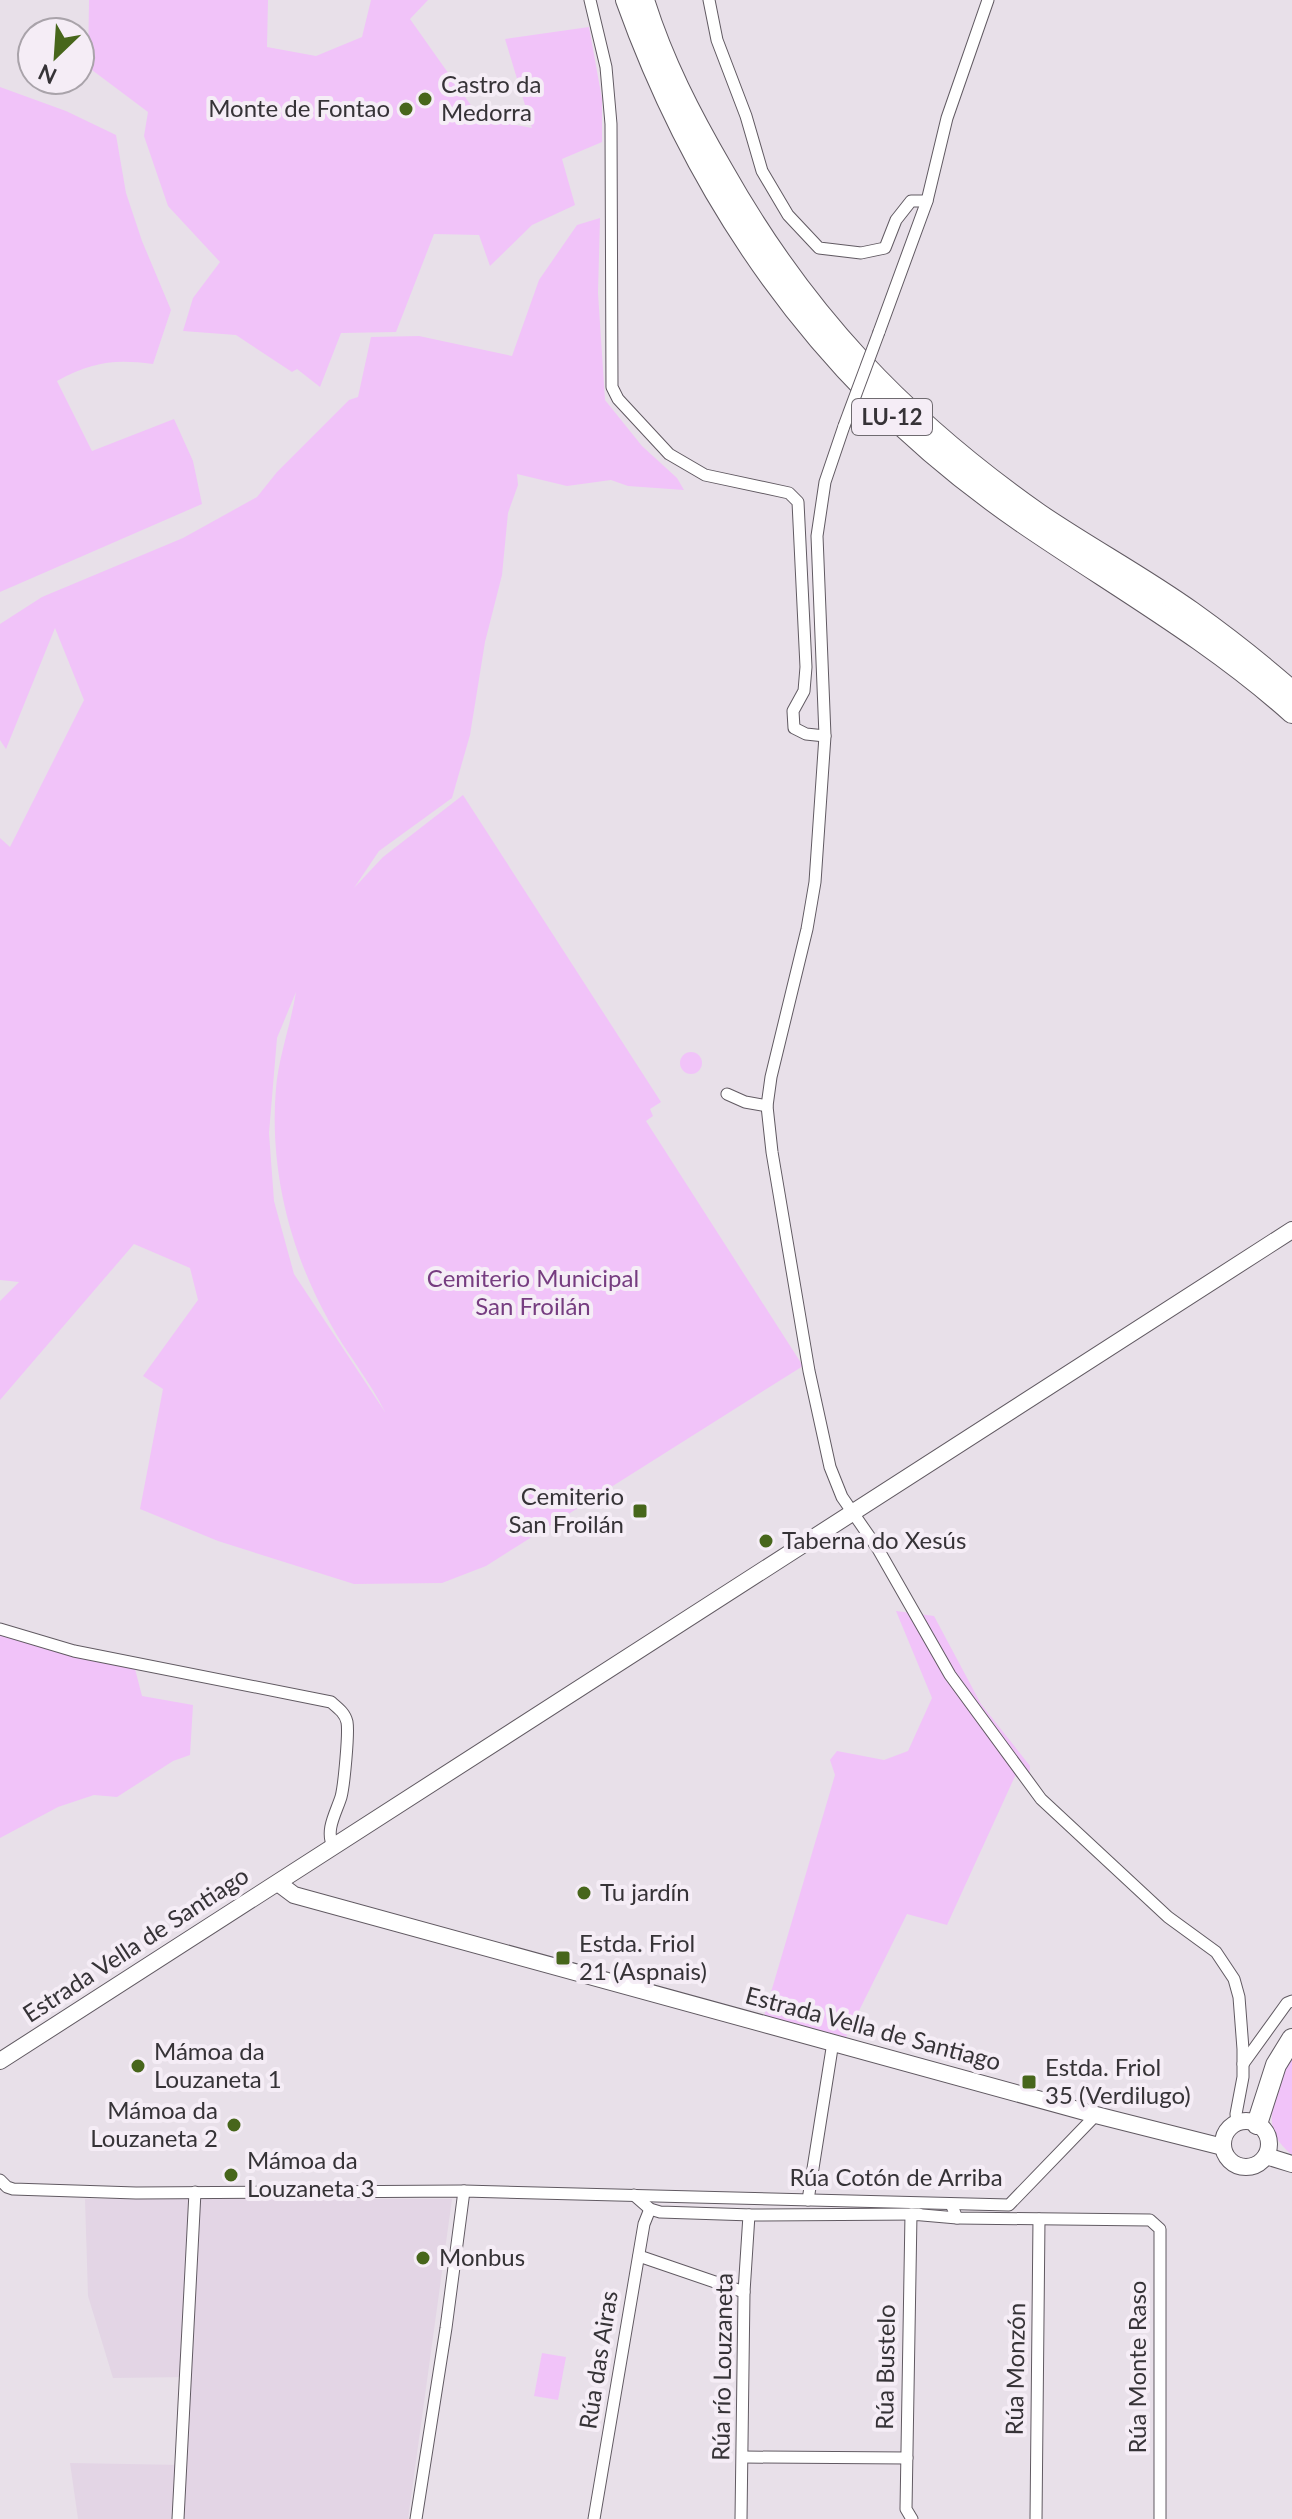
<svg xmlns="http://www.w3.org/2000/svg" width="1292" height="2519" font-family="Lato,sans-serif">
	<style>
		.built { fill: #e3d5e5 }
		.green { fill: #f1c3f9; fill-rule: evenodd }
		.lines { fill: none; stroke-linecap: round; stroke-linejoin: round }
		.street-casing { stroke: #615a62; stroke-width: 13 }
		.secondary-casing { stroke: #615a62; stroke-width: 18 }
		.highway-casing { stroke: #615a62; stroke-width: 22 }
		.street { stroke: #fff; stroke-width: 11 }
		.secondary { stroke: #fff; stroke-width: 16 }
		.highway { stroke: #fff; stroke-width: 20 }
		.street-bridge-casing { stroke: #615a62; stroke-width: 13; stroke-linecap: butt }
		.street-bridge { stroke: #fff; stroke-width: 11 }
		.poi-dot { fill: #47661b; stroke: #f5edf6; stroke-width: 3 }
		.labels { text-anchor: middle; stroke-width: 8; stroke-linejoin: round; paint-order: stroke }
		.shield { fill: #f5edf6; stroke: #6f6b70; stroke-width: 2 }
		.shield-label { font-size: 22px; font-weight: bold; fill: #363337 }
		.poi-label { font-size: 24px; fill: #363337; stroke: #f5edf6; text-anchor: start }
		.park-label { font-size: 24px; fill: #763d80; stroke: #f5edf6 }
		.street-label { font-size: 24px; fill: #363337; stroke: #f5edf6 }
	</style>
	<rect width="100%" height="100%" fill="#e8e0e9"/>
	<path class="built" d="M85,2199H452L408,2519H78L70,2463L184,2465L189,2377L113,2378L88,2296Z"/>
	<g class="green">
		<path d="M89,0H268L267,47L316,56L362,37L371,0H428L410,19L480,118L532,128L505,39L589,27L602,99V142L562,159L575,205L532,225L490,266L479,235L434,234L396,332L341,333L320,387L297,369L292,372L236,335L183,331L193,298L220,262L168,206L144,136L148,112L88,67Z"/>
		<path d="M0,87L66,111L116,135L126,193L142,241L171,310L153,364C113,359 93,362 57,381L92,451L174,419L193,461L202,504L0,592Z"/>
		<path d="M600,218L598,293L605,400L642,446L677,478L684,490L628,486L611,480L567,486L517,474L518,485L508,513L502,575L485,642L470,735L452,798L379,851L354,888L383,857L463,795L661,1102L650,1109L653,1116L646,1121L803,1366L486,1566L442,1583L354,1584L218,1541L140,1509L163,1389L143,1376L198,1300L190,1268L134,1244L0,1400V1301L19,1282L0,1280V838L10,847L84,700L55,628L6,749L0,740V624L42,597L183,538L257,497L277,472L349,400L358,397L371,337L419,336L512,356L539,280L577,225ZM296,992C291,1024 279,1055 276,1088C269,1169 290,1252 330,1323C347,1354 370,1381 385,1412L294,1274L274,1201L269,1133L277,1038Z"/>
		<circle cx="691" cy="1063" r="11"/>
		<path d="M896,1611L934,1616L981,1704L1030,1766L1029,1781L1016,1774L947,1925L907,1914L846,2037L764,2016L835,1775L830,1760L837,1751L884,1760L908,1751L932,1698Z"/>
		<path d="M0,1634L135,1669L142,1696L193,1705L190,1755L173,1761L117,1797L94,1795L58,1807L0,1838Z"/>
		<path d="M1292,2059V2155C1269,2136 1268,2120 1277,2093C1281,2080 1284,2070 1292,2059Z"/>
		<path d="M542,2353L566,2357L558,2400L534,2396Z"/>
	</g>
	<g class="lines">
		<g class="street-casing">
			<g id="street">
				<path d="M590,0L606,67L611,124L612,387L618,399L669,454L705,475L789,493L798,502L806,667L804,691L793,711L794,728L806,734L825,736"/>
				<path d="M709,0L717,40L746,116L762,171L788,215L819,248L861,253L885,248L896,220L911,201H927"/>
				<path d="M879,332L927,201L947,118L988,0"/>
				<path d="M844,426L825,482L817,536L825,736L815,882L807,929L771,1077L767,1106L772,1152L809,1371L830,1467L842,1497L878,1549L950,1675L1041,1799L1168,1917L1216,1952L1234,1979L1239,1997L1243,2049V2077L1236,2114L1237,2123"/>
				<path d="M727,1094L745,1102L767,1106"/>
				<path d="M0,1629L74,1651L331,1702C338,1708 345,1713 347,1722C349,1733 344,1786 341,1797C336,1813 325,1830 333,1846"/>
				<path d="M1243,2064L1287,2003L1292,2001"/>
				<path d="M0,2180L7,2187L13,2189L136,2193L464,2191L1009,2205L1096,2115"/>
				<path d="M634,2195L650,2209L660,2212L752,2215L919,2214"/>
				<path d="M808,2200L833,2042"/>
				<path d="M951,2204L957,2218L1150,2220L1160,2229V2519"/>
				<path d="M639,2256L744,2292"/>
				<path d="M743,2457L907,2458"/>
				<path d="M178,2519L195,2192"/>
				<path d="M416,2519L446,2328L464,2191"/>
				<path d="M594,2519L644,2224L650,2209"/>
				<path d="M741,2519L744,2292L749,2215"/>
				<path d="M912,2519L906,2509L911,2214L957,2218"/>
				<path d="M1036,2519L1039,2219"/>
			</g>
		</g>
		<g class="secondary-casing">
			<g id="secondary">
				<path d="M278,1883L294,1895L1096,2115L1223,2147"/>
				<path d="M0,2061L1292,1230"/>
				<circle cx="1246" cy="2144" r="23"/>
				<path d="M1266,2156L1292,2164"/>
			</g>
		</g>
		<g class="highway-casing">
			<g id="highway">
				<path d="M626,0C703,215 832,391 1020,521C1113,585 1208,638 1292,713"/>
				<path d="M644,0C663,61 691,115 723,170C804,314 904,419 1039,514C1089,548 1143,577 1192,612C1227,637 1260,663 1292,691"/>
				<path d="M1257,2124L1276,2065L1292,2039"/>
			</g>
		</g>
		<use href="#street" class="street"/>
		<use href="#secondary" class="secondary"/>
		<use href="#highway" class="highway"/>
		<g class="street-bridge-casing">
			<path id="street-bridge" d="M844,426L879,332"/>
		</g>
		<use href="#street-bridge" class="street-bridge"/>
	</g>
	<g class="poi-dot">
		<circle cx="425" cy="99" r="8"/>
		<circle cx="406" cy="109" r="8"/>
		<rect x="632" y="1503" width="16" height="16" rx="4"/>
		<circle cx="766" cy="1541" r="8"/>
		<circle cx="584" cy="1893" r="8"/>
		<rect x="555" y="1950" width="16" height="16" rx="4"/>
		<circle cx="138" cy="2066" r="8"/>
		<rect x="1021" y="2074" width="16" height="16" rx="4"/>
		<circle cx="234" cy="2125" r="8"/>
		<circle cx="231" cy="2175" r="8"/>
		<circle cx="423" cy="2258" r="8"/>
	</g>
	<g class="labels">
		<rect class="shield" x="852" y="399" width="80" height="36" rx="6"/>
		<g class="shield-label">
			<text x="892" y="425">LU-12</text>
		</g>
		<g class="poi-label">
			<text x="441" y="93">Castro da<tspan x="441" dy="28">Medorra</tspan></text>
			<text x="390" y="117" text-anchor="end">Monte de Fontao</text>
			<text x="624" y="1505" text-anchor="end">Cemiterio<tspan x="624" dy="28">San Froilán</tspan></text>
			<text x="782" y="1549">Taberna do Xesús</text>
			<text x="600" y="1901">Tu jardín</text>
			<text x="579" y="1952">Estda. Friol<tspan x="579" dy="28">21 (Aspnais)</tspan></text>
			<text x="154" y="2060">Mámoa da<tspan x="154" dy="28">Louzaneta 1</tspan></text>
			<text x="1045" y="2076">Estda. Friol<tspan x="1045" dy="28">35 (Verdilugo)</tspan></text>
			<text x="218" y="2119" text-anchor="end">Mámoa da<tspan x="218" dy="28">Louzaneta 2</tspan></text>
			<text x="247" y="2169">Mámoa da<tspan x="247" dy="28">Louzaneta 3</tspan></text>
			<text x="439" y="2266">Monbus</text>
		</g>
		<g class="park-label">
			<text x="533" y="1287">Cemiterio Municipal<tspan x="533" dy="28">San Froilán</tspan></text>
		</g>
		<g class="street-label">
			<text transform="translate(136 1945) rotate(-33)" y="8">Estrada Vella de Santiago</text>
			<text transform="translate(873 2029) rotate(15)" y="8">Estrada Vella de Santiago</text>
			<text x="896" y="2186">Rúa Cotón de Arriba</text>
			<text transform="translate(599 2360) rotate(-81)" y="8">Rúa das Airas</text>
			<text transform="translate(723 2367) rotate(-89)" y="8">Rúa río Louzaneta</text>
			<text transform="translate(886 2367) rotate(-89)" y="8">Rúa Bustelo</text>
			<text transform="translate(1138 2367) rotate(-90)" y="8">Rúa Monte Raso</text>
			<text transform="translate(1016 2369) rotate(-89)" y="8">Rúa Monzón</text>
		</g>
	</g>
	<g transform="translate(56 56) rotate(205)"><circle r="38" fill="#f5edf6" stroke="#a9a3aa" stroke-width="2"/>
	<path d="M0-6L14 30L0 20L-14 30Z" fill="#47661b"/>
	<text y="-12" font-size="22" font-weight="bold" text-anchor="middle" fill="#363337">N</text>
	</g>
</svg>
